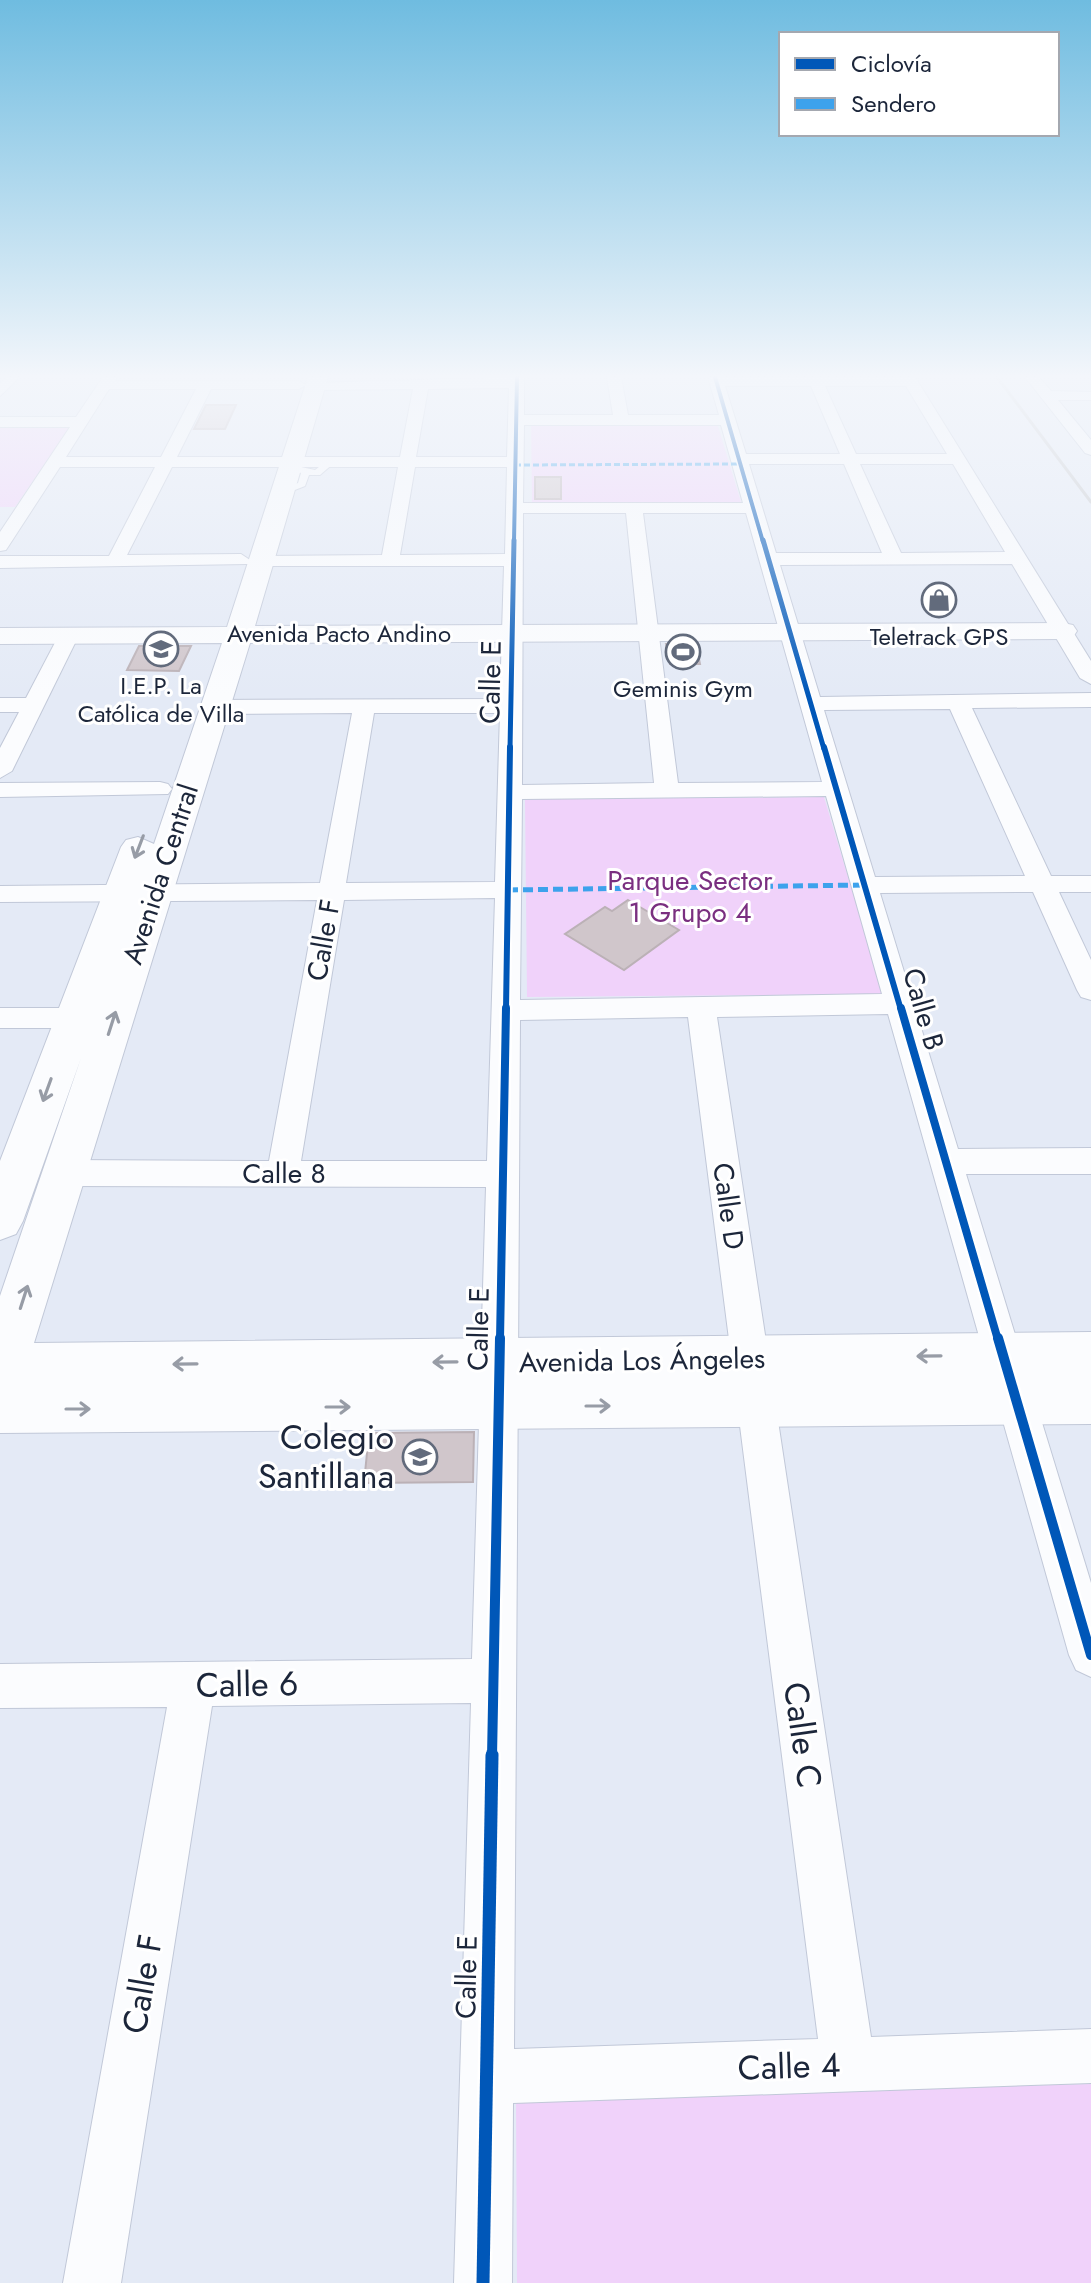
<svg xmlns="http://www.w3.org/2000/svg" width="1091" height="2283" font-family="Jost,sans-serif">
	<style>
		.green { fill: #f0d2fa }
		.building { fill: #d0c6cb; stroke: #bbb1b6; stroke-width: 2 }
		.lines { fill: none; stroke-linecap: round; stroke-linejoin: round }
		.lane-casing { stroke: #c1c8d8; stroke-width: 2 }
		.street-casing { stroke: #c1c8d8; stroke-width: 2 }
		.secondary-casing { stroke: #c1c8d8; stroke-width: 2 }
		.lane { fill: #fbfcfe; fill-rule: evenodd }
		.street { fill: #fbfcfe; fill-rule: evenodd }
		.secondary { fill: #fbfcfe; fill-rule: evenodd }
		.rail { stroke: #c7c9cd; stroke-width: 3 }
		.quiet-far1 { stroke: #3da2ec; stroke-width: 3; stroke-dasharray: 6 3; stroke-linecap: butt }
		.quiet { stroke: #3da2ec; stroke-width: 5; stroke-dasharray: 10 5; stroke-linecap: butt }
		.cycleway-far5-casing { stroke: #fff; stroke-width: 7 }
		.cycleway-far4-casing { stroke: #fff; stroke-width: 8 }
		.cycleway-far3-casing { stroke: #fff; stroke-width: 10 }
		.cycleway-far2-casing { stroke: #fff; stroke-width: 13 }
		.cycleway-far1-casing { stroke: #fff; stroke-width: 15 }
		.cycleway-casing { stroke: #fff; stroke-width: 18 }
		.cycleway-far5 { stroke: #0057b8; stroke-width: 4 }
		.cycleway-far4 { stroke: #0057b8; stroke-width: 5 }
		.cycleway-far3 { stroke: #0057b8; stroke-width: 6 }
		.cycleway-far2 { stroke: #0057b8; stroke-width: 8 }
		.cycleway-far1 { stroke: #0057b8; stroke-width: 10 }
		.cycleway { stroke: #0057b8; stroke-width: 13 }
		.oneway { stroke: #979ca6 }
		.labels { text-anchor: middle; stroke-width: 6; stroke-linejoin: round; paint-order: stroke }
		.far-street-label { font-size: 24px; fill: #1c263a; stroke: #fff }
		.far-poi-label { font-size: 24px; fill: #1c263a; stroke: #fff }
		.street-label { font-size: 28px; fill: #1c263a; stroke: #fff }
		.park-label { font-size: 28px; fill: #7a2f80; stroke: #fff }
		.near-poi-label { font-size: 34px; fill: #1c263a; stroke: #fff; text-anchor: end }
		.near-street-label { font-size: 34px; fill: #1c263a; stroke: #fff }
	</style>
	<rect width="100%" height="100%" fill="#e4eaf6"/>
	<g class="green">
		<path d="M717,423L741,502L532,503L531,424Z"/>
		<path d="M73,424L15,507H0V425Z"/>
		<path d="M824,797L883,994L527,997L525,799Z"/>
		<path d="M1091,2084V2283H517L516,2099Z"/>
	</g>
	<g class="building">
		<path d="M206,405H236L225,429H194Z"/>
		<rect x="535" y="477" width="26" height="22"/>
		<path d="M666,644H696L700,664H670Z"/>
		<path d="M139,646H191L179,671L127,670Z"/>
		<path d="M628,900L679,930L624,970L565,934L605,907L612,911Z"/>
		<path d="M474,1432L473,1482L364,1483L369,1433Z"/>
	</g>
	<g class="lines">
		<g class="lane-casing">
			<path id="lane" d="M328,460L335,462L320,475H309L305,486L282,495L278,492L298,483L301,473L287,468V464L315,470Z"/>
		</g>
		<g class="street-casing">
			<g id="street">
				<path d="M6,377H20L0,396V383Z"/>
				<path d="M103,377H117L115,381H299L306,385L299,389H211L177,457H400L413,389L315,390L310,389V383L524,377V415H613L607,377H621L628,415H719L708,377H915L1091,661V684L1080,678L1012,564L780,565L820,697L1091,693V707L972,708L1051,876H1091V892H1059L1091,960V1000L1081,997L1077,990L1033,892L880,893L958,1149L1091,1148V1174H966L1091,1583V1677L1076,1670L1069,1655L888,1014L717,1017L871,2037L1091,2029V2083L513,2103L512,2283H454L471,1703L212,1706L121,2283H63L167,1707L0,1708V1664L472,1659L486,1187L64,1186L52,1182L48,1173L52,1164L64,1160L269,1161L317,900L0,902V886L320,883L352,713L215,714L204,707L215,700L500,699L504,566H254V558L261,556L382,555L398,467H172L127,555L241,554L250,560L248,564L0,568V556H109L155,467H60L6,550L0,551V532L70,427H0V417H76ZM725,386H811L840,454H746ZM825,386H906L947,454H856ZM509,388L507,457H416L428,389ZM109,389H196L161,457H66ZM524,425H721L743,503H523ZM749,464H844L882,553H776ZM860,464H953L1005,552L901,553ZM415,467H507L505,554L400,555ZM523,513H626L654,783L522,785ZM643,513H746L822,782L678,783ZM950,709L1025,876L875,877L824,710ZM374,713H500L495,882L346,883ZM826,796L882,994L520,1000L522,799ZM495,898L487,1161H301L344,900ZM688,1017L818,2039L514,2049L520,1020Z"/>
				<path d="M1025,377H1039L1051,391L1091,392V400H1058L1091,440V455L1085,453Z"/>
				<path d="M69,629L79,635L12,771L0,778V748L19,712H0V698H26L59,635Z"/>
				<path d="M160,782L168,784L172,789L168,794L0,797V783Z"/>
				<path d="M0,1008H72L82,1011L87,1018L82,1025L72,1028H0Z"/>
			</g>
		</g>
		<g class="secondary-casing">
			<path id="secondary" d="M308,377H328L255,626L1063,623L1073,625L1077,631L1073,637L1063,639L250,643L34,1343L1091,1332V1424L0,1433V1296L81,1058L23,1221L16,1234L0,1240V1161L121,847L126,840L138,837L154,844L222,643L0,644V628L227,627Z"/>
		</g>
		<use href="#lane" class="lane"/>
		<use href="#street" class="street"/>
		<use href="#secondary" class="secondary"/>
		<path class="rail" d="M997,377L1091,502"/>
		<path class="quiet-far1" d="M515,465L740,464"/>
		<path class="quiet" d="M508,890L864,885"/>
		<g class="cycleway-far5-casing">
			<g id="cycleway-far5">
				<path d="M715,377L763,542"/>
				<path d="M514,542L517,377"/>
			</g>
		</g>
		<g class="cycleway-far4-casing">
			<g id="cycleway-far4">
				<path d="M763,540L824,749"/>
				<path d="M510,749L514,540"/>
			</g>
		</g>
		<g class="cycleway-far3-casing">
			<g id="cycleway-far3">
				<path d="M824,747L901,1010"/>
				<path d="M506,1010L510,747"/>
			</g>
		</g>
		<g class="cycleway-far2-casing">
			<g id="cycleway-far2">
				<path d="M901,1008L998,1340"/>
				<path d="M500,1340L506,1008"/>
			</g>
		</g>
		<g class="cycleway-far1-casing">
			<g id="cycleway-far1">
				<path d="M998,1338L1091,1655"/>
				<path d="M492,1757L500,1338"/>
			</g>
		</g>
		<g class="cycleway-casing">
			<path id="cycleway" d="M483,2283L492,1755"/>
		</g>
		<use href="#cycleway-far5" class="cycleway-far5"/>
		<use href="#cycleway-far4" class="cycleway-far4"/>
		<use href="#cycleway-far3" class="cycleway-far3"/>
		<use href="#cycleway-far2" class="cycleway-far2"/>
		<use href="#cycleway-far1" class="cycleway-far1"/>
		<use href="#cycleway" class="cycleway"/>
	</g>
	<defs><path id="oneway-shaft" d="M-6 0H5M1.5-3L5.5 0L1.5 3" fill="none" stroke-width="1.6" stroke-linecap="round" stroke-linejoin="round" transform="scale(2)"/></defs>
	<g class="oneway">
		<use href="#oneway-shaft" transform="translate(139 847) rotate(111)"/>
		<use href="#oneway-shaft" transform="translate(112 1023) rotate(-72)"/>
		<use href="#oneway-shaft" transform="translate(47 1090) rotate(110)"/>
		<use href="#oneway-shaft" transform="translate(24 1297) rotate(-72)"/>
		<use href="#oneway-shaft" transform="translate(929 1356) rotate(179)"/>
		<use href="#oneway-shaft" transform="translate(445 1362) rotate(179)"/>
		<use href="#oneway-shaft" transform="translate(185 1364) rotate(179)"/>
		<use href="#oneway-shaft" transform="translate(598 1406)"/>
		<use href="#oneway-shaft" transform="translate(338 1407)"/>
		<use href="#oneway-shaft" transform="translate(78 1409)"/>
	</g>
	<linearGradient id="sky" x2="0" y2="1"><stop stop-color="#6fbce0"/><stop offset="0.54" stop-color="#f3f6fb"/><stop offset="1" stop-color="#f3f6fb" stop-opacity="0"/></linearGradient>
	<rect width="1091" height="696" fill="url(#sky)"/>
	<defs>
		<g id="shop-ring" transform="scale(1.8)"><circle r="9.5" fill="#fff" stroke="#626b7c" stroke-width="1.5"/><path d="M-5-2.5h2.3a2.7 3.5 0 0 1 5.4 0H5L5.5 6h-11ZM-1.5-2.5h3a1.5 2.3 0 0 0-3 0Z" fill="#626b7c"/></g>
		<g id="school-ring" transform="scale(1.8)"><circle r="9.5" fill="#fff" stroke="#626b7c" stroke-width="1.5"/><path d="M0-5L7-2L0 1L-7-2ZM-4 1L0 2.5L4 1V4Q0 6-4 4Z" fill="#626b7c"/></g>
		<g id="stadium-ring" transform="scale(1.8)"><circle r="9.5" fill="#fff" stroke="#626b7c" stroke-width="1.5"/><path d="M0-5a6.5 5 0 1 0 0 10a6.5 5 0 1 0 0-10ZM-3.5-1.8h7v3.6h-7Z" fill="#626b7c"/></g>
	</defs>
	<g fill-rule="evenodd">
		<use href="#shop-ring" x="939" y="600"/>
		<use href="#school-ring" x="161" y="649"/>
		<use href="#stadium-ring" x="683" y="652"/>
		<use href="#school-ring" x="420" y="1457"/>
	</g>
	<g class="labels">
		<g class="far-street-label">
			<text x="339" y="642">Avenida Pacto Andino</text>
		</g>
		<g class="far-poi-label">
			<text x="939" y="645">Teletrack GPS</text>
			<text x="161" y="694">I.E.P. La<tspan x="161" dy="28">Católica de Villa</tspan></text>
			<text x="683" y="697">Geminis Gym</text>
		</g>
		<g class="street-label">
			<text transform="translate(490 682) rotate(-89)" y="10">Calle E</text>
			<text transform="translate(160 874) rotate(-72)" y="10">Avenida Central</text>
			<text transform="translate(323 940) rotate(-80)" y="10">Calle F</text>
			<text transform="translate(924 1009) rotate(74)" y="10">Calle B</text>
			<text x="284" y="1183">Calle 8</text>
			<text transform="translate(729 1206) rotate(82)" y="10">Calle D</text>
			<text transform="translate(478 1329) rotate(-89)" y="10">Calle E</text>
			<text transform="translate(642 1360) rotate(-1)" y="10">Avenida Los Ángeles</text>
			<text transform="translate(466 1977) rotate(-89)" y="10">Calle E</text>
		</g>
		<g class="park-label">
			<text x="690" y="890">Parque Sector<tspan x="690" dy="32">1 Grupo 4</tspan></text>
		</g>
		<g class="near-poi-label">
			<text x="394" y="1449">Colegio<tspan x="394" dy="39">Santillana</tspan></text>
		</g>
		<g class="near-street-label">
			<text transform="translate(247 1684) rotate(-1)" y="12">Calle 6</text>
			<text transform="translate(803 1735) rotate(82)" y="12">Calle C</text>
			<text transform="translate(142 1984) rotate(-80)" y="12">Calle F</text>
			<text transform="translate(789 2066) rotate(-2)" y="12">Calle 4</text>
		</g>
	</g>
	<rect x="779" y="32" width="280" height="104" fill="#ffffff" stroke="#a4a8b0" stroke-width="2"/>
	<rect x="795" y="58" width="40" height="12" fill="#0057b8" stroke="#a4a8b0" stroke-width="2"/>
	<text x="851" y="72" font-size="24" fill="#1c263a">Ciclovía</text>
	<rect x="795" y="98" width="40" height="12" fill="#3da2ec" stroke="#a4a8b0" stroke-width="2"/>
	<text x="851" y="112" font-size="24" fill="#1c263a">Sendero</text>
</svg>
